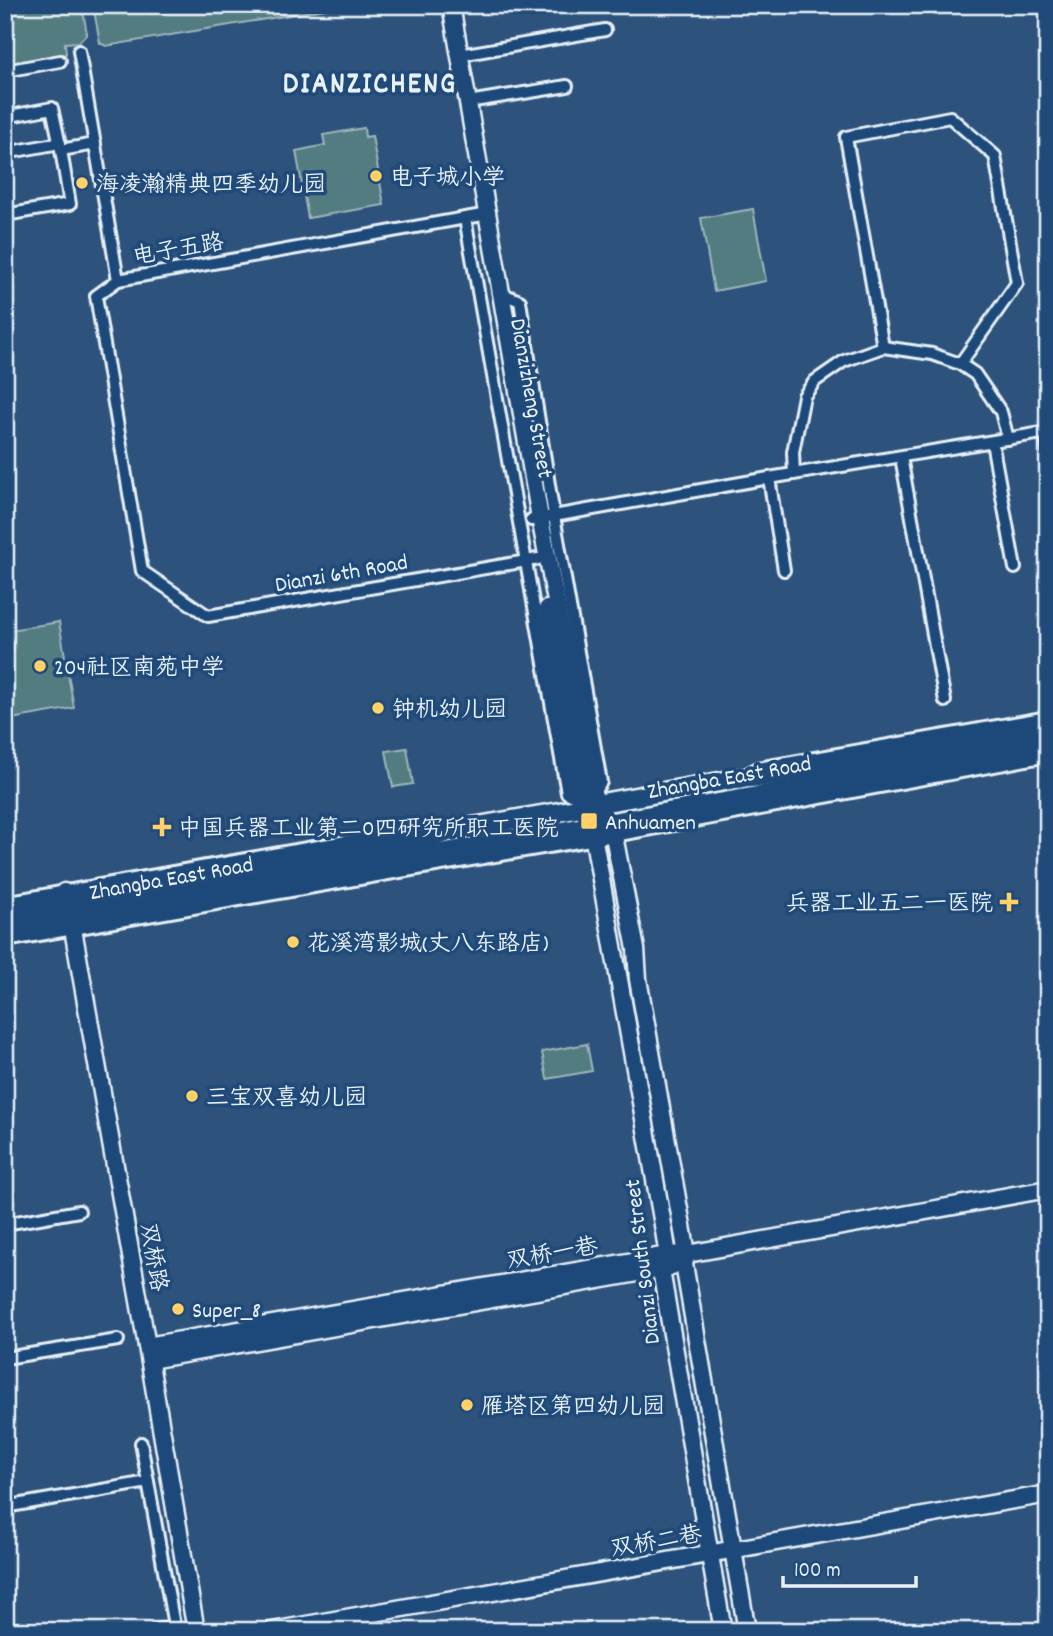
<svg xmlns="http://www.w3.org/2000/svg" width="1053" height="1636" font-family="Dekko,'LXGW WenKai TC',sans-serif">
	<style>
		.green { fill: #537b81; stroke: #9eb6bc; stroke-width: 2 }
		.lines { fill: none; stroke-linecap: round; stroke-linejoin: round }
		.street-casing { stroke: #e8f1f8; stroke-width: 16 }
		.secondary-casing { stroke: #e8f1f8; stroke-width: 21 }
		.primary-casing { stroke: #e8f1f8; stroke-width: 23 }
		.street { stroke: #1f4a7a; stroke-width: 10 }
		.secondary { stroke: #1f4a7a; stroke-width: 16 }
		.primary { stroke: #1f4a7a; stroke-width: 18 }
		.poi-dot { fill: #ffd166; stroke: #1f4a7a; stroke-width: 2.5 }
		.labels { text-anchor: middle; stroke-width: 7; stroke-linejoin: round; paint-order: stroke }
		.poi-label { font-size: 23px; fill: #e8f1f8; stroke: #1f4a7a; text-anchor: start }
		.street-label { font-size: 23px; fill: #e8f1f8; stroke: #1f4a7a }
		.district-label { font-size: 30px; font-weight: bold; letter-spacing: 2px; fill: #e8f1f8; stroke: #1f4a7a }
	</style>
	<rect width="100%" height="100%" fill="#2d527c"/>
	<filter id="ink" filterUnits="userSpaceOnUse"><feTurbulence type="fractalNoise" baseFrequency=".0143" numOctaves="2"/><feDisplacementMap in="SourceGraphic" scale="14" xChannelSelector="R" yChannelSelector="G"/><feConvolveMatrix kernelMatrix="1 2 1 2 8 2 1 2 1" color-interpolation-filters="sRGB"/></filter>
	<g filter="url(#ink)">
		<g class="green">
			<path d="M5,5H82L87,34L79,42L65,43L66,54L5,65Z"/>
			<path d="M93,5H349L106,46L100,43Z"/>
			<path d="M364,128L365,137L372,136L384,205L308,218L296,151L325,145L323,135Z"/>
			<path d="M753,209L766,281L714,291L701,218Z"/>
			<path d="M59,622L74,708L5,720V653L14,651L10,630Z"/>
			<path d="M407,748L413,784L393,787L386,751Z"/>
			<path d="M587,1044L592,1071L547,1079L542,1052Z"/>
		</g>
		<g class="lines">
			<g class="street-casing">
				<g id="street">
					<path d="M79,51L118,280"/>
					<path d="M460,55L605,30"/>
					<path d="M5,71L60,61"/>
					<path d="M468,102L567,86"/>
					<path d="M5,117L52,108L61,150"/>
					<path d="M5,153L60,143"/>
					<path d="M488,214L118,280L96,296L142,571L208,616L538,559"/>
					<path d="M5,215L70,204L61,150L95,144"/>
					<path d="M465,218L567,793L580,799"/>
					<path d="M501,293L520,301L554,516L601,782L593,793"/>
					<path d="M883,347L846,137L950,117L995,156L1017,283L960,364"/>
					<path d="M1045,433L1048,451"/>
					<path d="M992,442L1015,568"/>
					<path d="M901,457L945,701"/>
					<path d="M794,474L793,452L804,396L815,381L844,361L883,347L932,354L960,364L975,374L1001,412L1008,439"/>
					<path d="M769,478L784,570"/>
					<path d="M531,520L769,478L1048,432"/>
					<path d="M745,775L758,768L1048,717"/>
					<path d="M5,902L408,830L424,838"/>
					<path d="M5,941L388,874L614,836L1048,756"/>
					<path d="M5,1224L79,1211"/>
					<path d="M5,1358L118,1340"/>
					<path d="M141,1443L175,1631"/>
					<path d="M5,1507L148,1482"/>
					<path d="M153,1631L174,1627"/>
				</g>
			</g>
			<g class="secondary-casing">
				<g id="secondary">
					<path d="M451,5L540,518L593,793C598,809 609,821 614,836L636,949L638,979L687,1254L684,1264L747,1631"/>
					<path d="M547,609L580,799L582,808L591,826L595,846L662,1219L668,1255L661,1270L723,1631"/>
					<path d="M64,892L69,920L73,929L147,1346L196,1631"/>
					<path d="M147,1346L668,1255L687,1254L1048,1189"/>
					<path d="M150,1360L671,1267"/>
					<path d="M272,1631L1048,1494"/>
				</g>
			</g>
			<g class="primary-casing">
				<g id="primary">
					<path d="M5,915L427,839L455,830L582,808L596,804L736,779L764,777L1048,728"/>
					<path d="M5,931L1048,744"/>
				</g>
			</g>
			<use href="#street" class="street"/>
			<use href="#secondary" class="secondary"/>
			<use href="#primary" class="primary"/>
		</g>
	</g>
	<g class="poi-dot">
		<circle cx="376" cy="176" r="7"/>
		<circle cx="82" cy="183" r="7"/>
		<circle cx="40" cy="666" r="7"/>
		<circle cx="378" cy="708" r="7"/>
		<rect x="580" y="812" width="18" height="18" rx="3.5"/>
		<path d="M158.5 816.5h7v7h7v7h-7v7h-7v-7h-7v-7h7z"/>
		<path d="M1005.5 891.5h7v7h7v7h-7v7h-7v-7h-7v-7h7z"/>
		<circle cx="293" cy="942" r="7"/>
		<circle cx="192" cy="1096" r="7"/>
		<circle cx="178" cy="1309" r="7"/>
		<circle cx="467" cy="1405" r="7"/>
	</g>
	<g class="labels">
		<g class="poi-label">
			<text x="390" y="184">电子城小学</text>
			<text x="96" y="191">海凌瀚精典四季幼儿园</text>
			<text x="54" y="674">204社区南苑中学</text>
			<text x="392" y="716">钟机幼儿园</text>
			<text x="605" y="829">Anhuamen</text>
			<text x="178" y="835">中国兵器工业第二0四研究所职工医院</text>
			<text x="993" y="910" text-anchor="end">兵器工业五二一医院</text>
			<text x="307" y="950">花溪湾影城(丈八东路店)</text>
			<text x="206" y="1104">三宝双喜幼儿园</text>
			<text x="192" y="1317">Super_8</text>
			<text x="481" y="1413">雁塔区第四幼儿园</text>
		</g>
		<g class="street-label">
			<text transform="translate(178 248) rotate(-10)" y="8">电子五路</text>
			<text transform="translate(533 398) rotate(80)" y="8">Dianzizheng Street</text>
			<text transform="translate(341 572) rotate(-10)" y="8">Dianzi 6th Road</text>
			<text transform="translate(729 776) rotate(-10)" y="8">Zhangba East Road</text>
			<text transform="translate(171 877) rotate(-10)" y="8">Zhangba East Road</text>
			<text transform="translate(552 1252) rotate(-10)" y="8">双桥一巷</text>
			<text transform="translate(155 1257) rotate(80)" y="8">双桥路</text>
			<text transform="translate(641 1262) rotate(-97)" y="8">Dianzi South Street</text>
			<text transform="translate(656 1540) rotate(-10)" y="8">双桥二巷</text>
		</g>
		<g class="district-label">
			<text x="370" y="92">DIANZICHENG</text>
		</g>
	</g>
	<rect width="1053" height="1636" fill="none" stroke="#1f4a7a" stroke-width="28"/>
	<rect x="14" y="14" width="1025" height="1608" fill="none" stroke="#e8f1f8" stroke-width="2.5" filter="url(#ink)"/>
	<path d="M783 1576v10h133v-10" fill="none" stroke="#e8f1f8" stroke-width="3.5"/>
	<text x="794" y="1576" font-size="21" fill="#e8f1f8" stroke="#1f4a7a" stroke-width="5" paint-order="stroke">100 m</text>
</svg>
